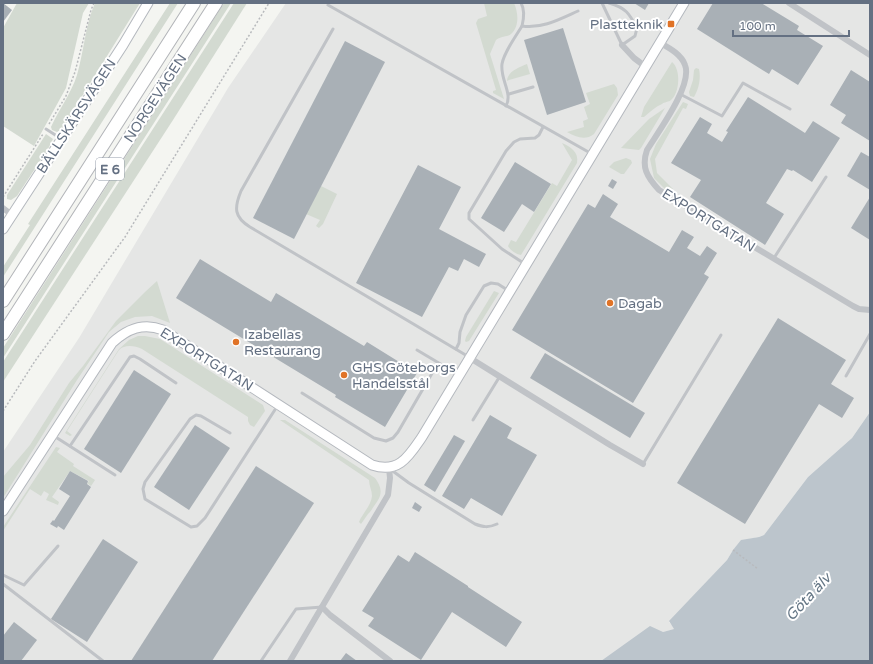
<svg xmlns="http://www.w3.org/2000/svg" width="873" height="664" font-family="'Varela Round',sans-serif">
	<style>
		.built { fill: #e5e6e5 }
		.green { fill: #d3dad1 }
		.water { fill: #bcc5cc }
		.building { fill: #a9b0b6 }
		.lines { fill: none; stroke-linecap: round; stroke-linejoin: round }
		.secondary-casing { stroke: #b4b8be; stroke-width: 11 }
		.highway-casing { stroke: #b3b5b9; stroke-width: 14 }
		.path { stroke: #b8babd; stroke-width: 1.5; stroke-dasharray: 2 2; stroke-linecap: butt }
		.lane { stroke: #c0c3c7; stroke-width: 3 }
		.street { stroke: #c0c3c7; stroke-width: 6 }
		.secondary { stroke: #fff; stroke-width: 9 }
		.highway { stroke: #fff; stroke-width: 12 }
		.poi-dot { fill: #e07327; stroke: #fff; stroke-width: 1.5 }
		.labels { text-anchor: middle; stroke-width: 4; stroke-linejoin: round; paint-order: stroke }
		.shield { fill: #fff; stroke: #929ba8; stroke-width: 1 }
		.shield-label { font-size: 13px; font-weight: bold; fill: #647082 }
		.poi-label { font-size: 14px; fill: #647082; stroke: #fff; text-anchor: start }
		.street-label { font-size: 14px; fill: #647082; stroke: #fff }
		.water-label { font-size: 15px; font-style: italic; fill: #657786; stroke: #fff }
	</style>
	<rect width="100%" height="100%" fill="#f4f5f1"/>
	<path class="built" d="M286,3H870V412L852,438L808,477L764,535L759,537L749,539L733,550L727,560L669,622L675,629L663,632L601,661H3V452L79,338L228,88Z"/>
	<g class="green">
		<path d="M17,3H89L83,13L66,88L34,146L3,126V28Z"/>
		<path d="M95,3H140L61,130L57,132L52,130L51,127C59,109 71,94 77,75C84,51 85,26 95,3Z"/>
		<path d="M170,3H178L3,277V267L28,228L30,225L28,224Z"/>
		<path d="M224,3H231L3,358V348Z"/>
		<path d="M234,3H247L173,120L3,382V362Z"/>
		<path d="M484,3H514C518,12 520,26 511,34C508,37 501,36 496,40L490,54L504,99L493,93V91L496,90L476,23L478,19L487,16Z"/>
		<path d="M672,62C681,69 680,93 671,100C669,102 664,102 662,104C655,107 650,112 644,117H641L644,107Z"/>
		<path d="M527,64L530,74L509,80L507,81C507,72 519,67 527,64Z"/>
		<path d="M696,68L699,69C701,78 699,89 694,97L690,96L689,92L693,80L694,70Z"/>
		<path d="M614,84L617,88L618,95L594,134C585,141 576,137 567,132L584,127L583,121L588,119L584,107L590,104L586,93Z"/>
		<path d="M683,102L688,104L686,109L683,108L655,159L657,173L673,189L671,191L665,189L654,178L650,159L656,144Z"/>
		<path d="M665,108L641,148L639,150L621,148L649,119Z"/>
		<path d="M46,134L53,139L48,149L17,196L11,200L7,199V195Z"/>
		<path d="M562,143C571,147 579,152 577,163L521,255C516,254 511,251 508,246L511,240L516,242L552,183L557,186L572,160Z"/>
		<path d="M626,158L631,160L632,163L624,174H621L609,167L614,162Z"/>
		<path d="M321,186L337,194L323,224L319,228L316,226L320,220L306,214Z"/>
		<path d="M157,281L170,323L152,316L135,317L121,322L109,332L77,380L3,498V477L30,445L69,383L83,366L116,321L145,292Z"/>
		<path d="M494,291L499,293L469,341L466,342L465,341L466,337Z"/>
		<path d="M138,336H145L160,339L263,405L265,411L254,427L250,425L248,421V417L142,349C135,346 125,344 119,350L67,431L72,435L70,436L65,433L119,349L129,340Z"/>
		<path d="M280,420H285L375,478C386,493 379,499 370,512L368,514L361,524L359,522C362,514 371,506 372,496C372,491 369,485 369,480Z"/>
		<path d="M56,447L60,448L57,452L74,464L73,466L95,480L91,486L87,483L89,481L70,471L52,497L59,502L58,505L46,500L49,494L44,491L41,496L30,489L3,531V527Z"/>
	</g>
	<path class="water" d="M870,412V661H601L650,626L663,632L674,629L669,621L727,560L733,550L741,540L759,537L764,535L808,477L852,438Z"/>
	<g class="building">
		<path d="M3,3L12,10L3,22Z"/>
		<path d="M634,3H649L645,10Z"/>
		<path d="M713,3H761L799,26L797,30L823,46L798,85L772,69L769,74L697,29Z"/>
		<path d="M563,28L586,102L547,115L524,40Z"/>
		<path d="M345,41L385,62L294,239L253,218Z"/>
		<path d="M851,70L870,82V141L841,123L846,115L830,105Z"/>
		<path d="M748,97L805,133L813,121L840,138L812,182L793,170L792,171L787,169L766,203L784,214L765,245L690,197L701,180L671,163L700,117L712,124L707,133L722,142L728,132L726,131Z"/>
		<path d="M861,152L870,157V190L847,176Z"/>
		<path d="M515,162L551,184L534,212L522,204L504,232L481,218Z"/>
		<path d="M418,165L461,187L439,229L486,254L479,267L464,259L458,271L449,267L422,317L356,283Z"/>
		<path d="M612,179L617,182L613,189L608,186Z"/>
		<path d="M603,194L618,204L610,217L669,252L682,230L694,237L687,248L700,256L707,246L717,253L704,274L709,277L633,403L512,330L588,204L595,208Z"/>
		<path d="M870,197V240L851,228Z"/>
		<path d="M200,259L271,302L276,293L364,346L367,342L417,373L385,427L335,397L336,395L176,298Z"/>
		<path d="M778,318L846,360L831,384L854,398L842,418L819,404L745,524L677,483Z"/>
		<path d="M545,353L645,413L630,438L530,378Z"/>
		<path d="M134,370L171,394L121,473L84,449Z"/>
		<path d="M490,415L512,428L507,438L537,455L502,516L471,498L464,509L442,496Z"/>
		<path d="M195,425L230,448L189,510L154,487Z"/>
		<path d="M454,435L465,441L435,492L424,485Z"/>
		<path d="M256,466L314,503L212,661H131Z"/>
		<path d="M70,471L88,481L87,484L91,487L64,530L58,526L57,528L50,524L53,520L54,521L70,496L59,489Z"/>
		<path d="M415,502L422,507L419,512L412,508Z"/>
		<path d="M103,539L138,562L87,642L51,619Z"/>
		<path d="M415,552L468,586V587L522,622L506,647L452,612L421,660L368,626L374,618L362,611L398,555L409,562Z"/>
		<path d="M14,622L37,640L21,661H3V636Z"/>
		<path d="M346,653L357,661H340Z"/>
	</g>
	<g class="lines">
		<g class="secondary-casing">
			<g id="secondary">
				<path d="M3,229L123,45L148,3"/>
				<path d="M3,511L112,343C127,329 143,322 163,330L372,465C399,474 409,456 422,437L684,3"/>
			</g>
		</g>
		<g class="highway-casing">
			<g id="highway">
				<path d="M3,301L194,3"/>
				<path d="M3,334L216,3"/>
			</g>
		</g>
		<g class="path">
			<path d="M49,124L66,96L75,72L91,10L94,3"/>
			<path d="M3,197L43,134"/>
			<path d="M3,411L35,361L125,237L269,3"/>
			<path d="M733,550L758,569"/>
		</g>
		<g class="lane">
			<path d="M521,3C525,10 524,18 522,26"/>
			<path d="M602,3L622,45L635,36L637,28C629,13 626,8 609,3"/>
			<path d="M328,5L592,154"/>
			<path d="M333,29L241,191C234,208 234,217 250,227L469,357"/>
			<path d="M509,94L533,87"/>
			<path d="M680,94L722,116L743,83L790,109"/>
			<path d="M506,106C513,93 500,80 502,64C504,52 516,36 522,26C542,29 560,19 578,11"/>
			<path d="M46,129L60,138"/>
			<path d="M774,258L826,177"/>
			<path d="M525,264L502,249L469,219V213L506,151L514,142L520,139L535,138L539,135L543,127"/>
			<path d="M456,349L459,343L460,332L466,315L484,286L491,283L498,284L509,291"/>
			<path d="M417,350L459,375"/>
			<path d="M846,376L870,334"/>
			<path d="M302,393L374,438L386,441L393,438L398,432L438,363"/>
			<path d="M473,420L500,376"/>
			<path d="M230,433L201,416L196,415L190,419L145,482L143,489L145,499L191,527L197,526L205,518L278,405"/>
			<path d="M54,436L115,475"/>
			<path d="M70,446L130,357L134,356L140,359L176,383"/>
			<path d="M643,464L721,335"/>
			<path d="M390,469L409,483L475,524C483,527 488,528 497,524"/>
			<path d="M3,575L24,585L58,546"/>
			<path d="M3,584L103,661"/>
			<path d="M261,661L296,609L322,607"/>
		</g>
		<g class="street">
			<path d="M789,3L870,55"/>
			<path d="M660,43C669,48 681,54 685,65C693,85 658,132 647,150C641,167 647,177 659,190L853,306L859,309L870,310"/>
			<path d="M622,45L634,58L646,67"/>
			<path d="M3,208L12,215"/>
			<path d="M470,358L610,445L643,464"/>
			<path d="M322,607L330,615L390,661"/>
			<path d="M290,661L388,495L390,478L389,468"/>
		</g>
		<use href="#secondary" class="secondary"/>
		<use href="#highway" class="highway"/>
	</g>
	<g class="poi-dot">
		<rect x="667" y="20" width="8" height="8" rx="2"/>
		<circle cx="610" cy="303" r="4"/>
		<circle cx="236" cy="342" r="4"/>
		<circle cx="344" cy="375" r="4"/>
	</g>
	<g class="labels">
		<rect class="shield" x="96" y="158" width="28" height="22" rx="3"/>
		<g class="shield-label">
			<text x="110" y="174">E 6</text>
		</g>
		<g class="poi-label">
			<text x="663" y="29" text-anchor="end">Plastteknik</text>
			<text x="618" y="308">Dagab</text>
			<text x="244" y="339">Izabellas<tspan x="244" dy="16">Restaurang</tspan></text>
			<text x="352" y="372">GHS Göteborgs<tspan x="352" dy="16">Handelsstål</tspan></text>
		</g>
		<g class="street-label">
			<text transform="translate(155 98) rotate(-57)" y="5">NORGEVÄGEN</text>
			<text transform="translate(76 116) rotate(-57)" y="5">BÄLLSKÄRSVÄGEN</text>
			<text transform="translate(709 220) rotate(32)" y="5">EXPORTGATAN</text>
			<text transform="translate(207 359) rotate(32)" y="5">EXPORTGATAN</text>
		</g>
		<g class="water-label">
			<text transform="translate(808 597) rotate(-47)" y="5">Göta älv</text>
		</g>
	</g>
	<rect width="873" height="664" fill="none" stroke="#647082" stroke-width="8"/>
	<path d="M733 30v6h116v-6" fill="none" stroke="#647082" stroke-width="2"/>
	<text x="739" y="30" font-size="12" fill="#647082" stroke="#ffffff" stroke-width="3" paint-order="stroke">100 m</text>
</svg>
